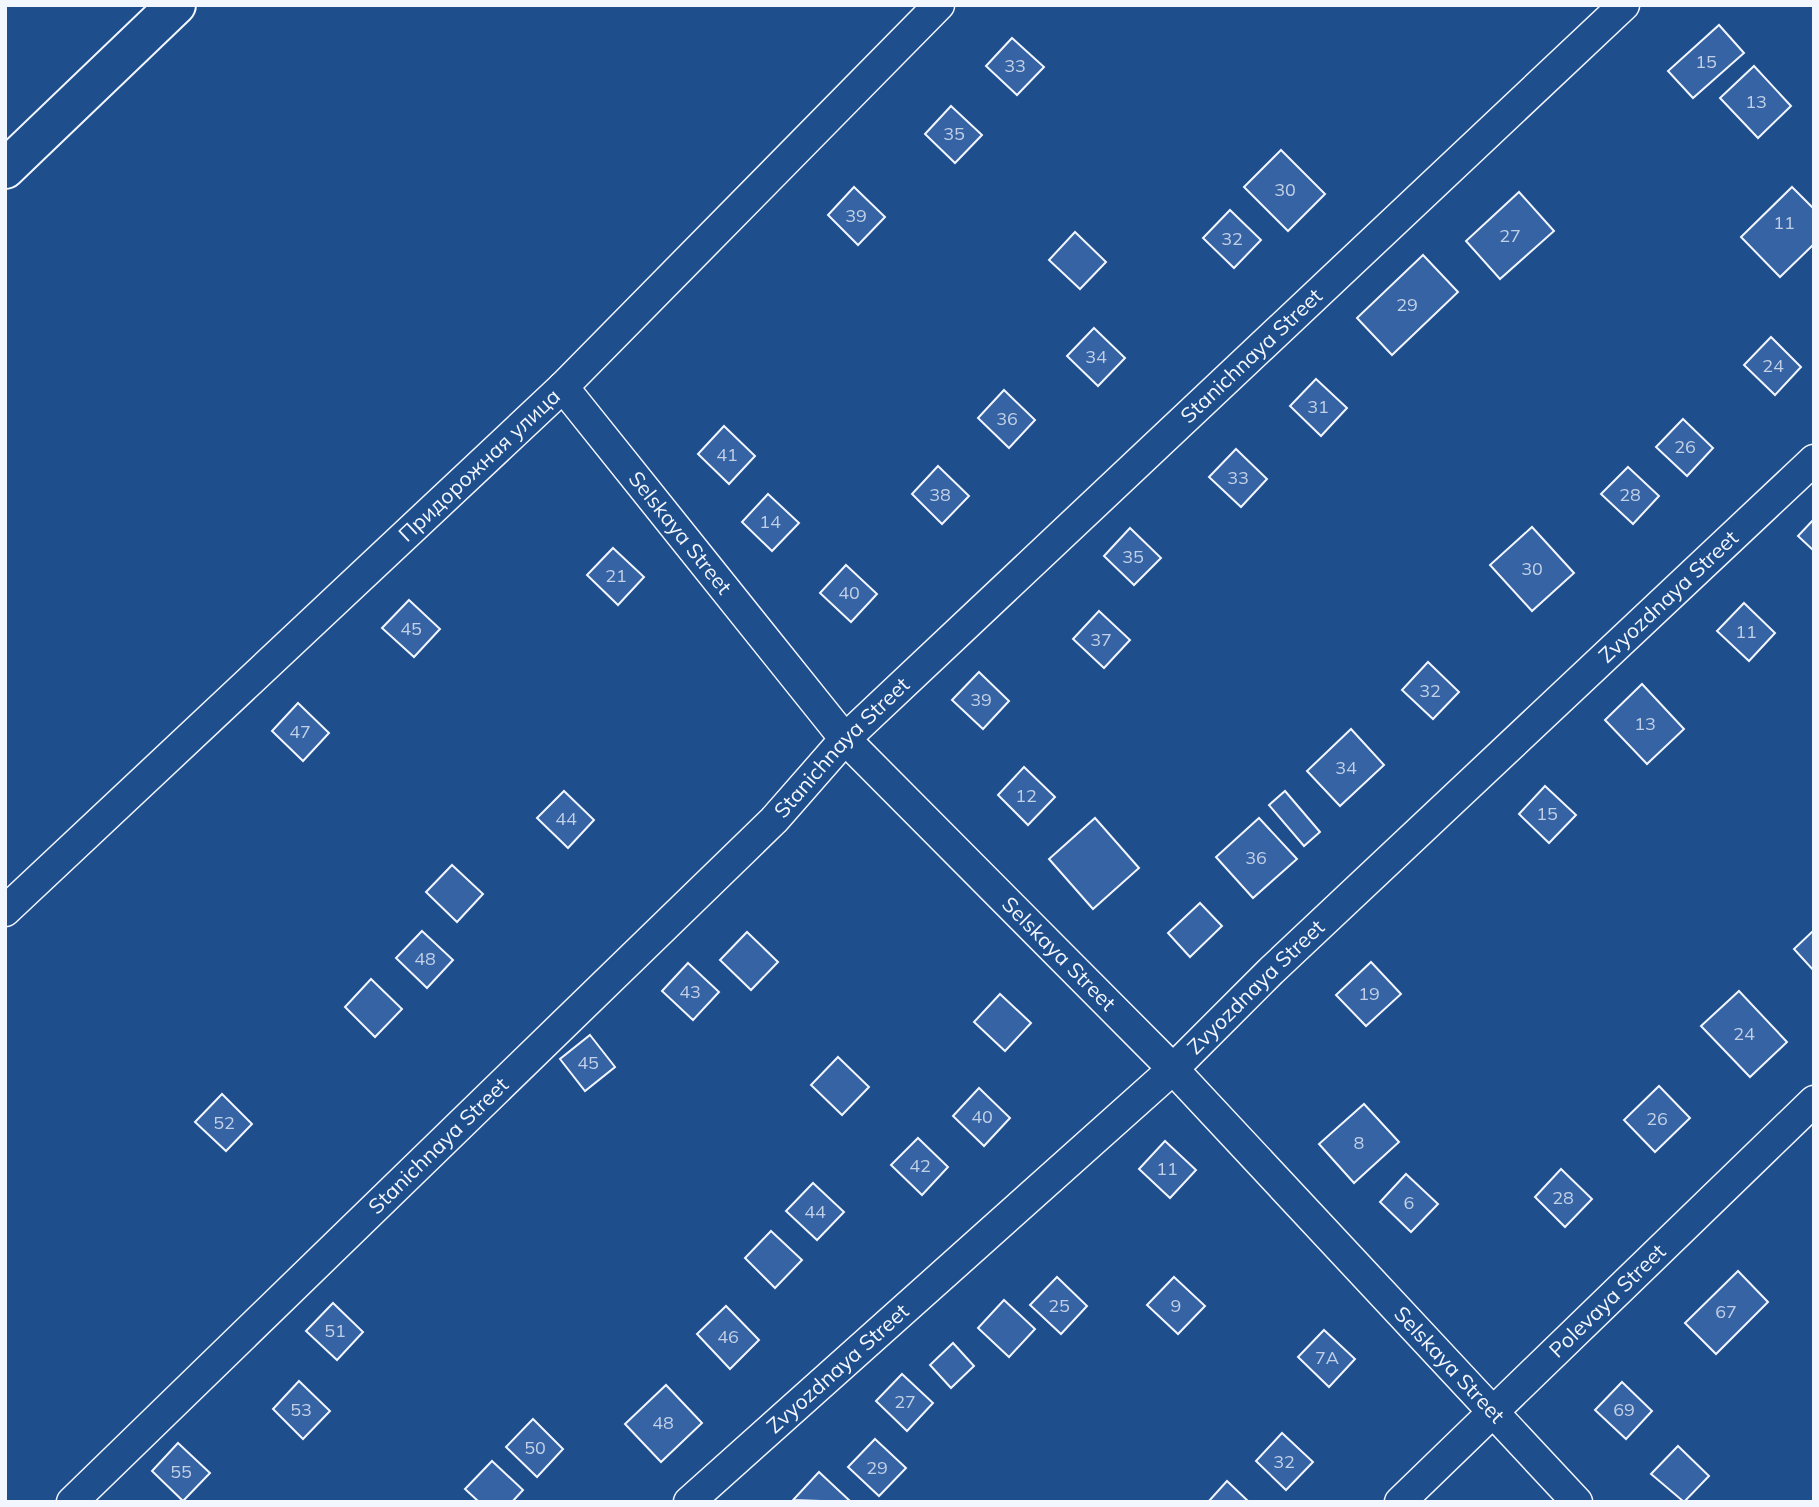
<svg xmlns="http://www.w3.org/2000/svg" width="1819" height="1507" font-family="Mulish,sans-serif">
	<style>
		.building { fill: #3563a3; stroke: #f2f6ff; stroke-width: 2 }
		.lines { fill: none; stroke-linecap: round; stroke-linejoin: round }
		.minor-casing { stroke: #f2f6ff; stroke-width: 33 }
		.trunk-casing { stroke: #f2f6ff; stroke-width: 42 }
		.minor { stroke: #1f4e8c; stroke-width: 30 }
		.trunk { stroke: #1f4e8c; stroke-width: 38 }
		.labels { text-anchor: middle; stroke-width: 5; stroke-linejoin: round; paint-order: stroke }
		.number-label { font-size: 18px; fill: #c3d1e8 }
		.street-label { font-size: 21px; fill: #f2f6ff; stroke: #1f4e8c }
	</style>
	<rect width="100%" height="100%" fill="#1f4e8c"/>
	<g class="building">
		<path d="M1719,25L1744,53L1693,98L1668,71Z"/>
		<path d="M1012,38L1044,67L1017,95L986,66Z"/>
		<path d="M1754,66L1791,106L1758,138L1720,98Z"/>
		<path d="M951,106L982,135L955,163L925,134Z"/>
		<path d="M1281,150L1325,194L1288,231L1244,187Z"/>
		<path d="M854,187L885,217L858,245L828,215Z"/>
		<path d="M1792,187L1814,209V244L1780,277L1741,237Z"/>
		<path d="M1519,192L1554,231L1500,279L1466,241Z"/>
		<path d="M1230,210L1261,240L1234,268L1203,238Z"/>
		<path d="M1075,232L1106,262L1080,289L1049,260Z"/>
		<path d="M1423,255L1458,292L1392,355L1357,318Z"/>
		<path d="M1094,328L1125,358L1098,386L1067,356Z"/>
		<path d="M1771,337L1801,367L1775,395L1744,365Z"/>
		<path d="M1316,379L1347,408L1321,436L1290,406Z"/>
		<path d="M1004,390L1035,420L1009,448L978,418Z"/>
		<path d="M1683,419L1713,448L1687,476L1656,447Z"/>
		<path d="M724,426L755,456L729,484L698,454Z"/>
		<path d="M1236,449L1267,479L1241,507L1209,477Z"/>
		<path d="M938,466L969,496L942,524L912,494Z"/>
		<path d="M1628,467L1659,496L1633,524L1601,494Z"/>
		<path d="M768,494L799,523L772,551L742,522Z"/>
		<path d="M1814,519V551L1798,536Z"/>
		<path d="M1532,527L1574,573L1532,611L1490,565Z"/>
		<path d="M1130,528L1161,558L1134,585L1104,556Z"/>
		<path d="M613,548L644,577L618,605L587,575Z"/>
		<path d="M846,565L877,594L851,622L820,593Z"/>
		<path d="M409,600L440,629L414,657L382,628Z"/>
		<path d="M1744,603L1775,633L1749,661L1717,631Z"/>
		<path d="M1099,611L1130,640L1104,668L1073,639Z"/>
		<path d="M1428,662L1459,692L1433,719L1402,690Z"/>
		<path d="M979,672L1009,701L983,729L952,700Z"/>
		<path d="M1642,684L1684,729L1647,764L1605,720Z"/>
		<path d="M298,703L329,733L303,761L272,731Z"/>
		<path d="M1351,729L1384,765L1340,806L1307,771Z"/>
		<path d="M1024,767L1055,797L1028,825L998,795Z"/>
		<path d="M1545,786L1576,815L1549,843L1519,814Z"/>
		<path d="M564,791L594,820L568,848L537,818Z"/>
		<path d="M1285,791L1320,832L1304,846L1269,805Z"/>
		<path d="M1095,818L1139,868L1093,909L1049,859Z"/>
		<path d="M1259,818L1297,859L1253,898L1216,857Z"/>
		<path d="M452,865L483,894L457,922L426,892Z"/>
		<path d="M1200,903L1222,926L1190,957L1168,933Z"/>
		<path d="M1814,930V971L1794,949Z"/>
		<path d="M422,931L453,960L427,988L396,958Z"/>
		<path d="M747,932L778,962L751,990L720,960Z"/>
		<path d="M1371,962L1401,994L1366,1026L1336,995Z"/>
		<path d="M688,963L719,992L693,1020L662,991Z"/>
		<path d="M371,979L402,1009L375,1037L345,1007Z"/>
		<path d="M1739,991L1787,1042L1750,1077L1701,1026Z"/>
		<path d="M1000,994L1031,1023L1005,1051L974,1022Z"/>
		<path d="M590,1035L615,1067L585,1091L560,1059Z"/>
		<path d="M838,1057L869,1087L842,1115L811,1085Z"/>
		<path d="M1659,1086L1690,1118L1655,1152L1624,1120Z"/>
		<path d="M979,1088L1010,1118L984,1146L953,1116Z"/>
		<path d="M222,1094L252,1124L226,1151L195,1122Z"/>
		<path d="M1364,1104L1399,1142L1354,1183L1319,1144Z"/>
		<path d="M918,1138L948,1167L922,1195L891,1165Z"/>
		<path d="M1165,1141L1196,1170L1170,1198L1139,1169Z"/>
		<path d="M1561,1169L1592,1199L1565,1227L1535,1197Z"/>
		<path d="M1406,1174L1438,1204L1411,1232L1380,1202Z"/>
		<path d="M813,1183L844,1212L817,1240L786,1211Z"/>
		<path d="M771,1231L802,1260L775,1288L745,1258Z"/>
		<path d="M1738,1271L1768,1302L1716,1354L1685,1323Z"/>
		<path d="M1057,1277L1087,1306L1061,1334L1030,1305Z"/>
		<path d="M1174,1277L1205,1306L1178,1334L1147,1305Z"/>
		<path d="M1004,1300L1035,1329L1009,1357L978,1328Z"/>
		<path d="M333,1303L363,1332L337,1360L306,1331Z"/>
		<path d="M726,1306L759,1340L730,1369L697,1334Z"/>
		<path d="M1324,1330L1355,1359L1329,1387L1298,1357Z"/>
		<path d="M953,1343L974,1366L951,1388L930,1365Z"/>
		<path d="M902,1374L933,1403L907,1431L876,1401Z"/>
		<path d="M299,1381L330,1411L303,1439L273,1409Z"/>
		<path d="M1622,1382L1652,1411L1626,1439L1595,1410Z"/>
		<path d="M666,1385L702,1423L661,1462L625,1424Z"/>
		<path d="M533,1419L563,1449L537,1477L506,1447Z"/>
		<path d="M1282,1433L1313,1462L1286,1490L1256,1461Z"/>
		<path d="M875,1439L906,1468L879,1496L848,1467Z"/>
		<path d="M178,1443L210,1473L183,1501L152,1471Z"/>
		<path d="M1678,1446L1709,1476L1684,1502L1651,1474Z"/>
		<path d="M492,1461L523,1490L512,1502H479L465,1489Z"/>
		<path d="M819,1472L850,1501L849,1502L793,1500Z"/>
		<path d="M1227,1481L1249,1502H1208Z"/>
	</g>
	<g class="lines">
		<g class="minor-casing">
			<g id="minor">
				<path id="s1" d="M563,387L845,739L1173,1069L1577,1502"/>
				<path id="s2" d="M5,911L563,387L939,5"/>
				<path id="s3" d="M72,1502L774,820L845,739L1624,5"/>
				<path id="s4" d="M689,1502L1173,1069L1271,971L1814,460"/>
				<path id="s5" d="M1400,1502L1814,1101"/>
			</g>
		</g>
		<g class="trunk-casing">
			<path id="trunk" d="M5,169L176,5"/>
		</g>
		<use href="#minor" class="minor"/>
		<use href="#trunk" class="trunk"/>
	</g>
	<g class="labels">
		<g class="number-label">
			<text x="1706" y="68">15</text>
			<text x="1015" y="72">33</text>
			<text x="1756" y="108">13</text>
			<text x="954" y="140">35</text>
			<text x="1285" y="196">30</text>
			<text x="856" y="222">39</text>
			<text x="1784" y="229">11</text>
			<text x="1510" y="242">27</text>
			<text x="1232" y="245">32</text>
			<text x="1407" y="311">29</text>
			<text x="1096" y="363">34</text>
			<text x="1773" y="372">24</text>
			<text x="1318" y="413">31</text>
			<text x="1007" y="425">36</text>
			<text x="1685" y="453">26</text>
			<text x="727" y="461">41</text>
			<text x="1238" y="484">33</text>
			<text x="940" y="501">38</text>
			<text x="1630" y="501">28</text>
			<text x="770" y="528">14</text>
			<text x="1133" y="563">35</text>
			<text x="1532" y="575">30</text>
			<text x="616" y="582">21</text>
			<text x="849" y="599">40</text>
			<text x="411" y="635">45</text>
			<text x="1746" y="638">11</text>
			<text x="1101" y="646">37</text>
			<text x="1430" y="697">32</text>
			<text x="981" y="706">39</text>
			<text x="1645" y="730">13</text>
			<text x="300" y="738">47</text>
			<text x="1346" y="774">34</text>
			<text x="1026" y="802">12</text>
			<text x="1547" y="820">15</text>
			<text x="566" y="825">44</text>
			<text x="1256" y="864">36</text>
			<text x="425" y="965">48</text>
			<text x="690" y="998">43</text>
			<text x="1369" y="1000">19</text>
			<text x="1744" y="1040">24</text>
			<text x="588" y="1069">45</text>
			<text x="982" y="1123">40</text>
			<text x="1657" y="1125">26</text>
			<text x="224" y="1129">52</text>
			<text x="1359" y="1149">8</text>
			<text x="920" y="1172">42</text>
			<text x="1167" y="1175">11</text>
			<text x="1563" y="1204">28</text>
			<text x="1409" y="1209">6</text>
			<text x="815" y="1218">44</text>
			<text x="1059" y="1312">25</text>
			<text x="1176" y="1312">9</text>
			<text x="1726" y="1318">67</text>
			<text x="335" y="1337">51</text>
			<text x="728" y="1343">46</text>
			<text x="1327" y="1364">7А</text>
			<text x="905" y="1408">27</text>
			<text x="301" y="1416">53</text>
			<text x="1624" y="1416">69</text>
			<text x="663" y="1429">48</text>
			<text x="535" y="1454">50</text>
			<text x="1284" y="1468">32</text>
			<text x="877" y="1474">29</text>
			<text x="181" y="1478">55</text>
		</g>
		<g class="street-label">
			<text dy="7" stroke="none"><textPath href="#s3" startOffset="1645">Stanichnaya Street</textPath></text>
			<text dy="7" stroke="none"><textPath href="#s2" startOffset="651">Придорожная улица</textPath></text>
			<text dy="7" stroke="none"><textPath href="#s1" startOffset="187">Selskaya Street</textPath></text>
			<text dy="7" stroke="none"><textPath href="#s4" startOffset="1334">Zvyozdnaya Street</textPath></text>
			<text dy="7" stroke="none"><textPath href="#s3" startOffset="1078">Stanichnaya Street</textPath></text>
			<text dy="7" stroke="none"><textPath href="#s1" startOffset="754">Selskaya Street</textPath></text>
			<text dy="7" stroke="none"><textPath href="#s4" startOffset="766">Zvyozdnaya Street</textPath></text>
			<text dy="7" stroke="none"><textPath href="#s3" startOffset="511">Stanichnaya Street</textPath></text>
			<text dy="7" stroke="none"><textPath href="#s5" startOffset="289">Polevaya Street</textPath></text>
			<text dy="7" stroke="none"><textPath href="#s1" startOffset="1321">Selskaya Street</textPath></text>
			<text dy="7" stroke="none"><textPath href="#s4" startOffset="200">Zvyozdnaya Street</textPath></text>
		</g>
	</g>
	<rect width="1819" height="1507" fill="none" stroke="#f2f6ff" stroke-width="14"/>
</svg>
